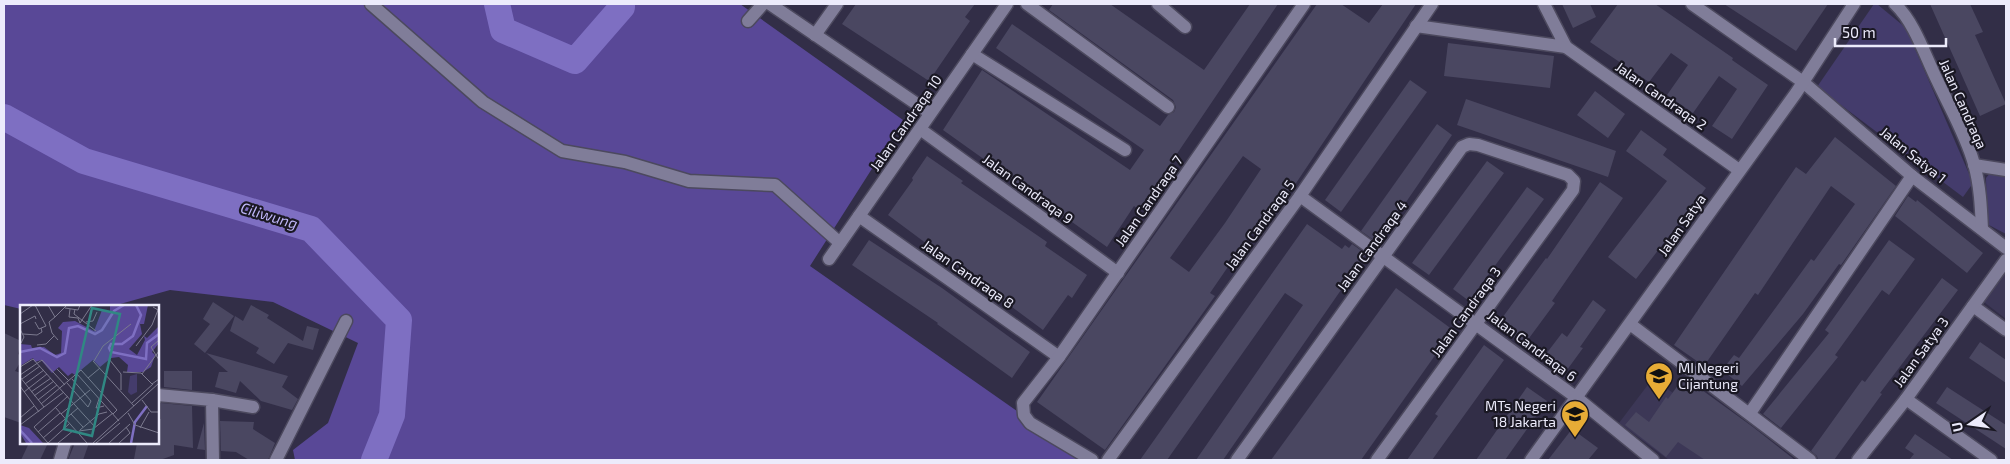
<svg xmlns="http://www.w3.org/2000/svg" width="2010" height="464" font-family="'Exo 2',sans-serif">
	<style>
		.built { fill: #3c3756 }
		.green { fill: #443c6c }
		.forest { fill: #594897 }
		.lines { fill: none; stroke-linecap: round; stroke-linejoin: round }
		.river { stroke: #7e6fc2; stroke-width: 26 }
		.building { fill: #4a4761; fill-rule: evenodd }
		.minor-casing { stroke: #4c495e; stroke-width: 15 }
		.minor { stroke: #807d99; stroke-width: 12 }
		.labels { text-anchor: middle; stroke-width: 4.5; stroke-linejoin: round; paint-order: stroke }
		.street-label { font-size: 14px; fill: #ecebfb; stroke: #1a1823 }
		.poi-label { font-size: 14px; fill: #ecebfb; stroke: #1a1823; text-anchor: start }
		.water-label { font-size: 15px; font-style: italic; fill: #bfb6f8; stroke: #1a1823 }
		.inset-river { fill: none; stroke: #7e6fc2; stroke-width: 2.5 }
		.inset-road { fill: none; stroke: #7c7a8f; stroke-width: 1 }
		.view { fill: #308883; fill-opacity: 0.15; stroke: #308883; stroke-width: 2.5 }
		.inset-edge { fill: none; stroke: #ecebfb; stroke-width: 2.5 }
	</style>
	<rect width="100%" height="100%" fill="#322e47"/>
	<g class="built">
		<path d="M2006,272V319L1984,302Z"/>
		<path d="M1653,378L1762,460H1669L1619,423Z"/>
	</g>
	<g class="green">
		<path d="M1874,4H1877L1906,28L1973,183L1963,197L1817,87Z"/>
		<path d="M1991,172L2006,175V234L1987,224L1986,178Z"/>
	</g>
	<path class="forest" d="M4,4H740L903,120L810,266L1087,460H295L293,450L328,423L358,343L273,302L170,290L113,306H21V309L4,305Z"/>
	<g class="lines">
		<g class="river">
			<path d="M497,4L503,30L575,61L622,7V4"/>
			<path d="M4,117L84,161L311,229L399,320L392,415L374,460"/>
		</g>
	</g>
	<g class="building">
		<path d="M856,4H975L965,17L970,21L929,81L842,24Z"/>
		<path d="M1053,4H1110L1204,70L1250,4H1278L1139,210L1134,206L1107,247L943,130L982,70L1130,170L1144,150L996,48L1012,24L1160,126L1168,115L1174,112L1176,107L1173,100L1049,10Z"/>
		<path d="M1317,4H1341L1369,23L1383,4H1416L1264,231L1256,226L1210,293L1215,296L1105,450L1037,402ZM1243,156L1261,169L1225,223L1189,272L1170,258Z"/>
		<path d="M1562,4H1590L1596,17L1573,28Z"/>
		<path d="M1618,4H1655L1733,58L1732,60L1768,85L1732,139L1712,126L1737,89L1719,76L1693,113L1667,95L1688,65L1671,53L1649,82L1590,42Z"/>
		<path d="M1724,4H1828L1796,51Z"/>
		<path d="M1930,4H1970L1983,32L1975,35L2006,104L1980,116Z"/>
		<path d="M1448,43L1554,56L1550,88L1444,76Z"/>
		<path d="M1410,80L1427,92L1341,212L1325,200Z"/>
		<path d="M1595,91L1625,114L1608,138L1577,115Z"/>
		<path d="M1466,99L1616,151L1608,177L1457,125Z"/>
		<path d="M1437,124L1452,135L1378,243L1361,231Z"/>
		<path d="M1641,130L1667,149L1663,155L1706,188L1636,279L1608,257L1667,181L1626,151Z"/>
		<path d="M1835,137L1896,186L1841,265L1839,264L1803,314L1742,386L1722,370L1734,355L1739,358L1811,259L1814,261L1855,204L1831,186L1758,295L1755,293L1704,366L1674,345L1796,167L1806,174Z"/>
		<path d="M927,156L963,181L961,183L1047,242L1045,246L1087,275L1072,298L1068,295L1043,330L888,215L913,180L912,178Z"/>
		<path d="M1487,161L1504,173L1429,275L1412,263Z"/>
		<path d="M1600,182L1623,198L1552,301L1555,303L1524,345L1497,325L1546,258L1547,259Z"/>
		<path d="M1527,187L1544,199L1469,301L1453,289Z"/>
		<path d="M1908,196L1916,202L1917,200L1983,253L1967,273L1895,216Z"/>
		<path d="M1307,224L1342,249L1345,245L1349,248L1352,244L1366,254L1223,460H1196L1303,305L1285,293L1167,460H1140Z"/>
		<path d="M869,240L942,288L1030,352L1012,378L937,324L938,323L852,265Z"/>
		<path d="M1889,240L1915,259L1889,295L1882,290L1835,355L1838,357L1781,428L1763,414L1829,333L1825,330Z"/>
		<path d="M1942,278L1958,290L1880,393L1882,394L1834,460H1818L1817,456L1811,451L1862,380L1865,382Z"/>
		<path d="M1396,288L1453,330L1361,460H1271Z"/>
		<path d="M1593,300L1606,310L1580,347L1583,348L1564,374L1543,358L1562,333L1567,337Z"/>
		<path d="M213,302L234,316L205,353L194,344L210,324L203,319Z"/>
		<path d="M251,305L269,315L267,318L303,341L307,326L319,329L313,350L288,343L274,364L256,353L259,348L230,331L235,316L243,321Z"/>
		<path d="M4,333L21,341L18,354L21,356V361L15,371L21,373V423L4,417Z"/>
		<path d="M1980,342L2006,360V383L1969,358Z"/>
		<path d="M1484,345L1504,360L1432,460H1407L1438,416L1435,414Z"/>
		<path d="M206,353L288,376L282,387L298,399L292,410L261,401L240,381L236,393L215,387L219,372H228Z"/>
		<path d="M164,371H192V390L164,387Z"/>
		<path d="M1684,377L1753,427L1795,460H1705L1678,442L1666,457L1625,425L1636,412L1649,422L1666,397L1668,399Z"/>
		<path d="M1527,387L1547,401L1505,460H1476Z"/>
		<path d="M1947,387L2006,425V449L1936,403Z"/>
		<path d="M161,403L192,406L193,448L174,445V455L160,460L134,459L137,443H158V419H161Z"/>
		<path d="M220,421L254,422L253,429L275,443L268,460H249L236,452L221,451Z"/>
		<path d="M204,423L205,450L197,449Z"/>
		<path d="M1572,429L1598,448L1588,460H1548Z"/>
		<path d="M1915,434L1953,460H1909L1914,454L1905,448Z"/>
		<path d="M29,443H48L40,460H21Z"/>
		<path d="M75,443H89L83,460H68Z"/>
	</g>
	<g class="lines">
		<g class="minor-casing">
			<g id="minor">
				<path d="M371,4L483,102L562,151L625,162L689,181L775,185L840,243"/>
				<path d="M770,4L930,113"/>
				<path d="M1027,4L1168,107"/>
				<path d="M1158,4L1185,27"/>
				<path d="M1692,4L1803,82L1912,176L2006,248"/>
				<path d="M1895,4C1915,23 1925,56 1937,80C1950,108 1966,135 1974,164C1980,185 1981,207 1982,229"/>
				<path d="M748,21L763,4"/>
				<path d="M1416,26L1566,47L1544,4"/>
				<path d="M815,35L837,4"/>
				<path d="M1566,47L1739,170"/>
				<path d="M972,54L1125,150"/>
				<path d="M920,129L1118,273"/>
				<path d="M1974,165L2006,170"/>
				<path d="M1300,196L1577,398L1653,460"/>
				<path d="M859,216L1059,357"/>
				<path d="M829,259L1007,4"/>
				<path d="M1973,306L2006,330"/>
				<path d="M1630,324L1810,460"/>
				<path d="M158,395L212,400L213,460"/>
				<path d="M1906,399L1991,460"/>
				<path d="M212,400L253,407"/>
				<path d="M1750,413L1912,176"/>
				<path d="M60,460L65,443"/>
				<path d="M276,460L346,321"/>
				<path d="M1092,460L1030,423L1024,415L1023,403L1059,357L1304,4"/>
				<path d="M1108,460L1300,196L1432,4"/>
				<path d="M1237,460L1462,147L1469,144L1478,145L1568,175L1574,181L1573,190L1377,460"/>
				<path d="M1531,460L1796,93L1854,4"/>
				<path d="M1858,460L1906,399L2006,260"/>
			</g>
		</g>
		<use href="#minor" class="minor"/>
	</g>
	<defs>
		<g id="school-pin" transform="scale(1.4375)"><path d="M0 17L-7.5 6A9.5 9.5 0 1 1 7.5 6Z" fill="#e7ac36" stroke="#1a1823"/><path d="M0-5L7-2L0 1L-7-2ZM-4 1L0 2.5L4 1V4Q0 6-4 4Z" fill="#111"/></g>
	</defs>
	<g fill-rule="evenodd">
		<use href="#school-pin" x="1659" y="376"/>
		<use href="#school-pin" x="1575" y="414"/>
	</g>
	<g class="labels">
		<g class="street-label">
			<text transform="translate(1661 96) rotate(35)" y="5">Jalan Candraqa 2</text>
			<text transform="translate(1963 104) rotate(66)" y="5">Jalan Candraqa</text>
			<text transform="translate(906 123) rotate(-55)" y="5">Jalan Candraqa 10</text>
			<text transform="translate(1913 155) rotate(39)" y="5">Jalan Satya 1</text>
			<text transform="translate(1028 189) rotate(36)" y="5">Jalan Candraqa 9</text>
			<text transform="translate(1149 201) rotate(-55)" y="5">Jalan Candraqa 7</text>
			<text transform="translate(1260 225) rotate(-54)" y="5">Jalan Candraqa 5</text>
			<text transform="translate(1682 225) rotate(-55)" y="5">Jalan Satya</text>
			<text transform="translate(1372 246) rotate(-54)" y="5">Jalan Candraqa 4</text>
			<text transform="translate(968 274) rotate(35)" y="5">Jalan Candraqa 8</text>
			<text transform="translate(1466 312) rotate(-54)" y="5">Jalan Candraqa 3</text>
			<text transform="translate(1532 346) rotate(37)" y="5">Jalan Candraqa 6</text>
			<text transform="translate(1921 352) rotate(-54)" y="5">Jalan Satya 3</text>
		</g>
		<g class="poi-label">
			<text x="1678" y="373">MI Negeri<tspan x="1678" dy="16">Cijantung</tspan></text>
			<text x="1556" y="411" text-anchor="end">MTs Negeri<tspan x="1556" dy="16">18 Jakarta</tspan></text>
		</g>
		<g class="water-label">
			<text transform="translate(269 216) rotate(17)" y="5">Ciliwung</text>
		</g>
	</g>
	<g transform="translate(20 305)">
		<rect width="139" height="139" fill="#322e47"/>
		<path d="M117,69V87L111,90L108,87L110,71Z" fill="#443c6c"/>
		<path d="M90,0H128L124,19H120L122,29L109,44L117,50L125,35L124,31L127,33L139,21V38L132,47L135,50L131,62L123,67H107L108,60L99,52L91,53L80,62L73,55L55,70L52,68L48,71L39,62L32,68L21,55L15,57L13,53L0,61V39L11,40L12,43L24,42L35,50L41,48L42,26L38,23L43,17L55,16L74,26L82,5L90,6ZM0,120L9,123L23,138H6L0,128Z" fill="#594897"/>
		<path class="inset-river" d="M116,0L121,10L113,31L102,39H91L89,43L91,47L126,54L127,38L139,29M0,47L20,43L37,52L45,48L49,23L58,21L75,29L82,25L94,6L104,0M0,125L12,138M111,138L115,117L127,101"/>
		<path class="inset-road" d="M15,0L26,21M28,0L35,12L47,0M45,3L58,5L60,0M50,4L49,12L58,13L60,18L72,0M55,4L54,9L76,26M0,9L13,0M35,12L29,17L32,28L38,35M15,17L19,24L26,21M66,17L73,16L77,7M0,19L15,11L16,14M0,24L4,32L1,38M3,29L17,30L22,27L21,23M139,35L131,42L139,55M17,40L26,39L34,31M116,41L132,20L138,5L133,2M89,54L101,69V85M73,56L114,101M74,56L83,41L111,19M0,62L13,54L75,122M37,64L49,76M103,67L121,68L132,79L139,74M57,69L99,116M122,69L139,46M0,70L22,55L45,80M0,72L24,102M68,73L80,63M2,74L20,61M47,78L68,102L71,96L52,74M5,79L24,65M0,81L19,107M4,87L27,69M11,87L31,73M14,91L34,76M79,94L76,103L84,101M18,95L37,80M122,95L131,107H139M112,98L133,79M21,99L61,65L97,105L93,109M35,102L67,138M108,108L115,120L139,128M41,109L70,85M51,109L63,122M0,113L14,101M0,120L44,87M120,123L129,107M60,125L79,109L87,107M59,126L73,124L93,108M18,127L40,108M23,133L58,103M28,138L14,122L48,91M28,138L49,119M38,138L54,125M73,138L139,78M76,138L100,118M89,138L110,119M99,138L110,128L106,122"/>
		<path class="view" d="M72,3L100,9L72,131L44,124Z"/>
		<rect width="139" height="139" class="inset-edge"/>
	</g>
	<rect width="2010" height="464" fill="none" stroke="#ecebfb" stroke-width="10"/>
	<g transform="translate(1970 424) rotate(257)" stroke="#1a1823" stroke-width="4" paint-order="stroke">
	<path d="M0-4L9 19L0 12L-9 19Z" fill="#ecebfb"/>
	<text y="-8" font-size="14" font-weight="bold" text-anchor="middle" fill="#ecebfb">U</text>
	</g>
	<path d="M1835 38v8h111v-8" fill="none" stroke="#ecebfb" stroke-width="2.5"/>
	<text x="1842" y="38" font-size="15" fill="#ecebfb" stroke="#1a1823" stroke-width="4" paint-order="stroke">50 m</text>
</svg>
